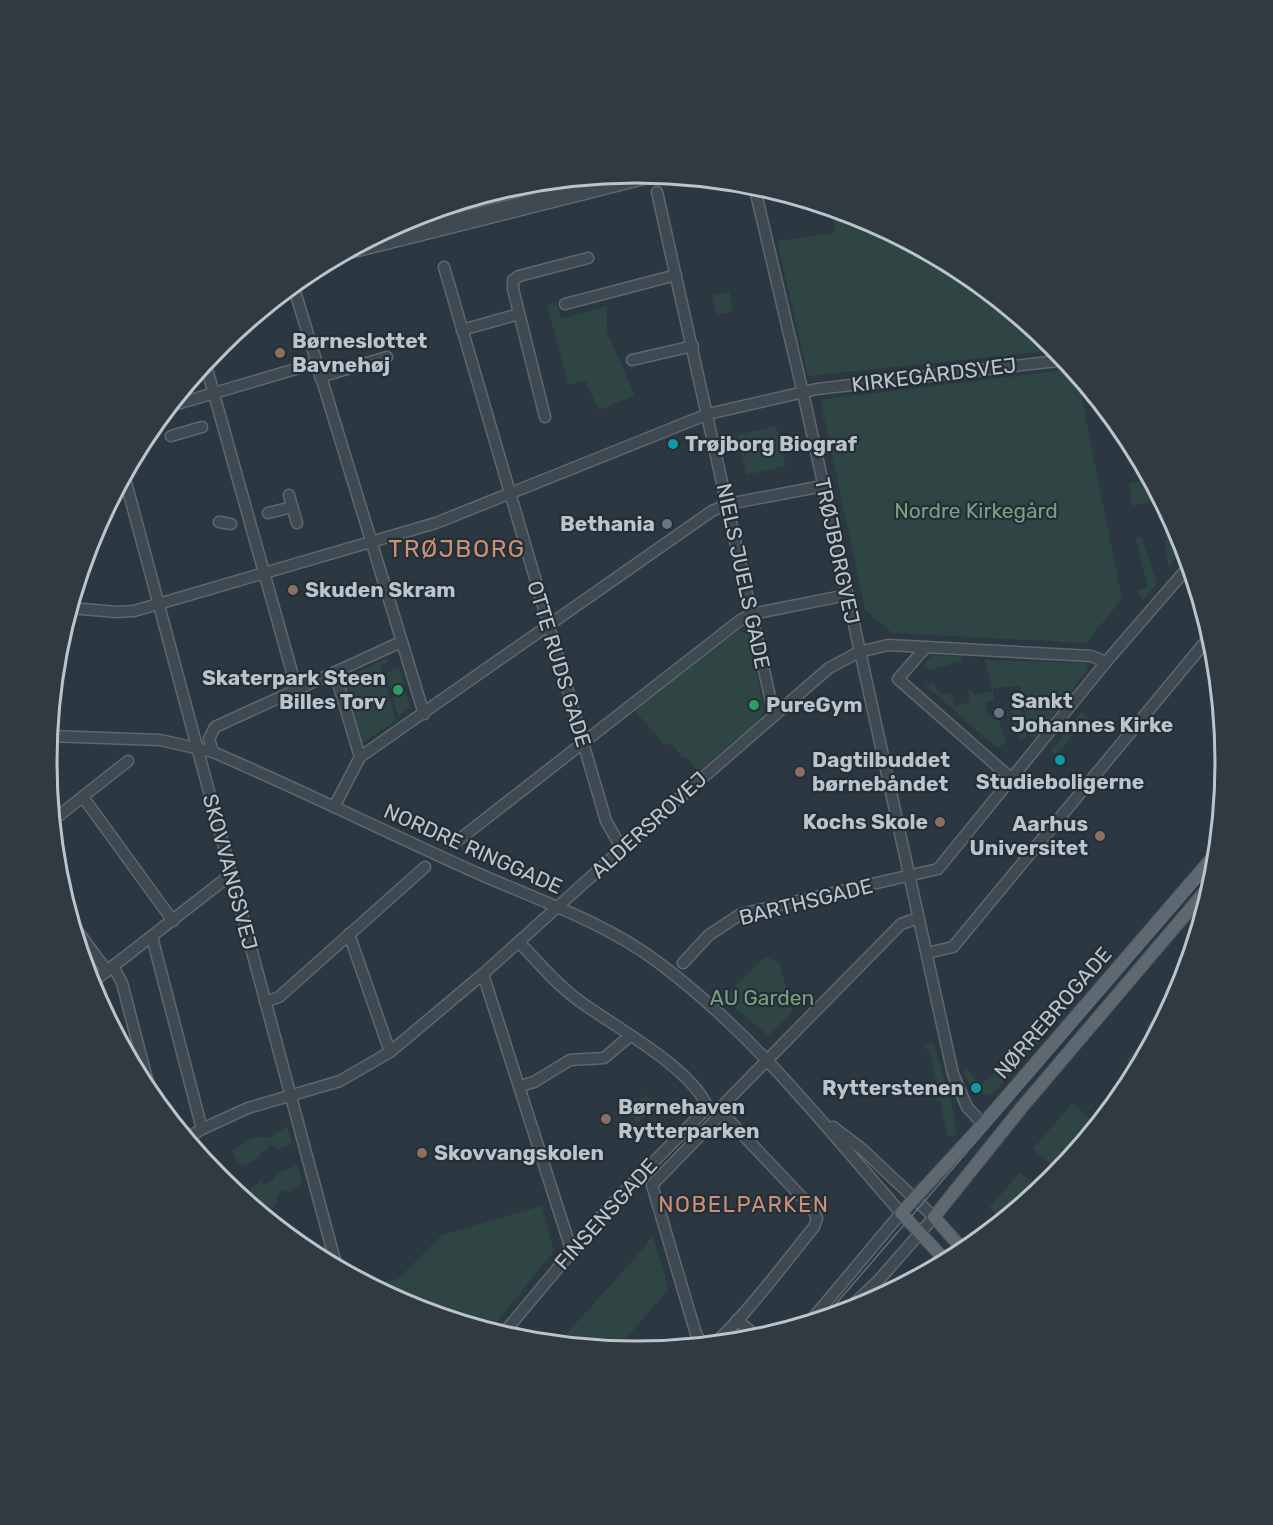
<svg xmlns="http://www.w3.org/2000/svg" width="1273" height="1525" font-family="Rubik,sans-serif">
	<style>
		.green { fill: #2e4543 }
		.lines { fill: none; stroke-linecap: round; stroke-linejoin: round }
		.minor-casing { stroke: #5d676f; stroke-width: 13 }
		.major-casing { stroke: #4b555e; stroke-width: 14 }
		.minor { stroke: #3f4952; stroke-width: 10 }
		.major { stroke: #5d6871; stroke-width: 12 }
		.tram { stroke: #616e78; stroke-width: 1.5 }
		.education-dot { fill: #8d6e63; stroke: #232e37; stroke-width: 2 }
		.culture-dot { fill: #0f9aa8; stroke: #232e37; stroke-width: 2 }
		.worship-dot { fill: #6b7280; stroke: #232e37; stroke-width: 2 }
		.leisure-dot { fill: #2e9e5b; stroke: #232e37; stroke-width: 2 }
		.labels { text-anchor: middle; stroke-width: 4.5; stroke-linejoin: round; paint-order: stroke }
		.poi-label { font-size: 21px; font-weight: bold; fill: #bcc4cb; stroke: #232e37; text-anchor: start }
		.street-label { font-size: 21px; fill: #bcc4cb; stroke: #232e37 }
		.park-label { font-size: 21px; fill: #7c9f80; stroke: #232e37 }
		.neighbourhood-label { font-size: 22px; letter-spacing: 1.5px; fill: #cd8f76; stroke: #232e37 }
		.quarter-label { font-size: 24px; letter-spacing: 1.5px; fill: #cd8f76; stroke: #232e37 }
		.rim { fill: none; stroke: #bcc4cb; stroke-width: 3 }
	</style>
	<rect width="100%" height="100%" fill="#2b3842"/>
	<g class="green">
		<path d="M596,177L391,228L411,217L522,184Z"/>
		<path d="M851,214L965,272L1058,350L808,376L777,241L835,233L832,217Z"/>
		<path d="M729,292L733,311L717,315L712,296Z"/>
		<path d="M556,302L561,319L607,306V332L635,396L599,410L585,381L568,385L547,304Z"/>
		<path d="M1073,369L1077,374L1122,599L1086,643L892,633L878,621L865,610L821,403L826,399Z"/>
		<path d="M776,426L786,466L746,475L737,435Z"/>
		<path d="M1143,481C1163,495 1165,511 1169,531L1165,533L1158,500L1132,506L1129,483Z"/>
		<path d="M1171,533L1185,549L1168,567L1165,535Z"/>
		<path d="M1135,537L1142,538L1157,583L1142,601L1137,590L1148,587Z"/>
		<path d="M738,630L749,635L764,712L759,720L698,771L687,758L682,757L671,743L666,746L634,710Z"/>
		<path d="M932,655L961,656L962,661L930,670L923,665Z"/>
		<path d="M387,658L389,661L380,666L396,721L361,744L343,679Z"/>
		<path d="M985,660L1085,663L1088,669L1036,738L1029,736L1020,686L993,688L994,700L985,702L988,716L997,714L1006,743L997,748L925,685L933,682L941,695L951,693L954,706L970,702L968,688L975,695L992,691Z"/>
		<path d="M399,667L410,708L398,716L386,673Z"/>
		<path d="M1018,692L1027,738L1019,740L1010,711L1018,709L1014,693Z"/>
		<path d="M1081,712L1088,718L1056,755L1051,751Z"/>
		<path d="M765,956L780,964L792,1012L768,1036L724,998Z"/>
		<path d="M1189,964L1181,989L1137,1072L1126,1061L1151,1032L1146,1026L1171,997L1165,991Z"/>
		<path d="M1046,1028L1049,1030L993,1094L984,1096L978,1088L972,1090L963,1069L966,1068L980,1084L983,1083Z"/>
		<path d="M934,1044C942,1073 953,1103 957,1133L953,1137L943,1135L947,1133L940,1100L935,1101L934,1099L940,1097L929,1049H924L927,1045Z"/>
		<path d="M646,1094L657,1106L637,1123L627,1111Z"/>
		<path d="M1072,1103L1098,1125L1078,1150L1076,1148L1060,1172L1033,1149Z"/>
		<path d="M287,1126L292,1144L278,1149L272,1145L266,1148L268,1152L264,1151L259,1154L260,1157L242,1166L235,1159L232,1150C248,1143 250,1133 269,1138Z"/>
		<path d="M298,1165L303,1183L289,1192L283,1190L276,1198L279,1201L264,1216L250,1205L257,1200L249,1190L263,1179V1185L274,1179L276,1173Z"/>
		<path d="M1020,1172L1042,1190L1004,1220L989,1208Z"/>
		<path d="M542,1206L554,1251L500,1318L486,1331L410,1307L370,1286L398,1279L442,1235Z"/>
		<path d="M652,1234L669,1289L622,1343L632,1352L570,1346L564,1339L567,1333L644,1248Z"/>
	</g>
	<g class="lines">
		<g class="minor-casing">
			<g id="minor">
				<path d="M754,185L806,406L953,1074L967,1107L983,1124"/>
				<path d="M657,192L774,715"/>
				<path d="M366,241L631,175"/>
				<path d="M338,256L660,175"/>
				<path d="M444,267L606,821L622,849"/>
				<path d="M293,285L424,714"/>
				<path d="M565,304L676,275"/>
				<path d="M462,330L519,314"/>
				<path d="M632,360L693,346"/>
				<path d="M205,362L297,690"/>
				<path d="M320,377L387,357"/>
				<path d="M170,406L316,363"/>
				<path d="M545,417L513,289V280L519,276L588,258"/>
				<path d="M171,436L202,427"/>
				<path d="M124,475L337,1268"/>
				<path d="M289,495L297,523"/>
				<path d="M268,513L292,507"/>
				<path d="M219,522L231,524"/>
				<path d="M1177,528L1182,539"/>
				<path d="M70,608L117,612L134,611L436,523L708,414L817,389L1066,360"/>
				<path d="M926,647L898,679L1013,780"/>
				<path d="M335,673L360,757"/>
				<path d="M49,736L160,740L213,752C301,790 388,833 477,873C538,900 605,922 659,963C753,1033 825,1126 901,1213L808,1324"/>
				<path d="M213,752L209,739L215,727L401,642"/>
				<path d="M83,797L173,921"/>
				<path d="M334,807L360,757L712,511L728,504L823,486"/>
				<path d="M52,821L128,761"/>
				<path d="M456,842L739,621L752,614L847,595"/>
				<path d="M72,924L107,971"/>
				<path d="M349,934L390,1052"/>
				<path d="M152,937L202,1129"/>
				<path d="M927,953L953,947L1211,635"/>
				<path d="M683,963L709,935L741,914L938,869L1106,662L1190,565"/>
				<path d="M113,966L122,983L152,1098"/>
				<path d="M483,974L571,1249"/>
				<path d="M90,984L224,880L231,878"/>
				<path d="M265,1002L279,997L425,867"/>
				<path d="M520,1086L534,1082L570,1060L604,1058L630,1036"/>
				<path d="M724,1111L652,1185L696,1334L701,1341L709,1345C728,1340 796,1248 814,1227L817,1218L812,1208L726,1117L725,1103L901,924L918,918"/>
				<path d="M833,1127L862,1149L934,1217L878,1281L844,1313"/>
				<path d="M186,1139L202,1129L248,1108L340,1081L390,1052L483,974L654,820L829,668L859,652L888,645L1091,656L1106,662"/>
				<path d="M737,1320L760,1339"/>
				<path d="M509,1327L524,1341"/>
				<path d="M502,1335L609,1207L704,1111L706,1104C687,1065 613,1026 578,1000C556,984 538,962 519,942"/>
			</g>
		</g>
		<g class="major-casing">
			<g id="major">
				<path d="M965,1252L934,1217L1023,1106L1214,881"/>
				<path d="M947,1262L901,1213L983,1124L1218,851"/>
			</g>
		</g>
		<use href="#minor" class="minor"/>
		<use href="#major" class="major"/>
		<path class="tram" d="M822,1320L1217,862"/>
	</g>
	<g class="education-dot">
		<circle cx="280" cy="353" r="6"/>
		<circle cx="293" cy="590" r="6"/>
		<circle cx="800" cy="772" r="6"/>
		<circle cx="940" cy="822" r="6"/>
		<circle cx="1100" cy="836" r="6"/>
		<circle cx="606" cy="1119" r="6"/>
		<circle cx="422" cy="1153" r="6"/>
	</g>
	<g class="culture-dot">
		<circle cx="673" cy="444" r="6"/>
		<circle cx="1060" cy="760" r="6"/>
		<circle cx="976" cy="1088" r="6"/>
	</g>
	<g class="worship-dot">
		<circle cx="667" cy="524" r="6"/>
		<circle cx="999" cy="713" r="6"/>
	</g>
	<g class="leisure-dot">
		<circle cx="398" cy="690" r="6"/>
		<circle cx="754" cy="705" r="6"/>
	</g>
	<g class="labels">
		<g class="poi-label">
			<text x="292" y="348">Børneslottet<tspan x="292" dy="24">Bavnehøj</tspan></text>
			<text x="685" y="451">Trøjborg Biograf</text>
			<text x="655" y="531" text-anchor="end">Bethania</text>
			<text x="305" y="597">Skuden Skram</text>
			<text x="386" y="685" text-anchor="end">Skaterpark Steen<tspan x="386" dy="24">Billes Torv</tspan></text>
			<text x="1011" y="708">Sankt<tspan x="1011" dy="24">Johannes Kirke</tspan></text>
			<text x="766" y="712">PureGym</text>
			<text x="812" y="767">Dagtilbuddet<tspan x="812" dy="24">børnebåndet</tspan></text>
			<text x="1060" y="789" text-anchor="middle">Studieboligerne</text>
			<text x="928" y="829" text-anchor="end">Kochs Skole</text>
			<text x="1088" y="831" text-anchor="end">Aarhus<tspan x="1088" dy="24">Universitet</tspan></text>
			<text x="964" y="1095" text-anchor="end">Rytterstenen</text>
			<text x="618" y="1114">Børnehaven<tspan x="618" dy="24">Rytterparken</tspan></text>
			<text x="434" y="1160">Skovvangskolen</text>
		</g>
		<g class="street-label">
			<text transform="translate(934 375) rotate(-7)" y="7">KIRKEGÅRDSVEJ</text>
			<text transform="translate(837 551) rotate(78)" y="7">TRØJBORGVEJ</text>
			<text transform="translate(743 576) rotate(78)" y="7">NIELS JUELS GADE</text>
			<text transform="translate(559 664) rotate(73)" y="7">OTTE RUDS GADE</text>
			<text transform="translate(649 825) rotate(-42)" y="7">ALDERSROVEJ</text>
			<text transform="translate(473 849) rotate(24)" y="7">NORDRE RINGGADE</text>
			<text transform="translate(230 872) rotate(75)" y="7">SKOVVANGSVEJ</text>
			<text transform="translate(806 902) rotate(-14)" y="7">BARTHSGADE</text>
			<text transform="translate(1053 1013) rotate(-49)" y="7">NØRREBROGADE</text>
			<text transform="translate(606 1214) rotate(-48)" y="7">FINSENSGADE</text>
		</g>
		<g class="park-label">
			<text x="976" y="518">Nordre Kirkegård</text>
			<text x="762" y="1005">AU Garden</text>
		</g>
		<g class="neighbourhood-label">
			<text x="744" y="1212">NOBELPARKEN</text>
		</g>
		<g class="quarter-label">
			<text x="457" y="557">TRØJBORG</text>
		</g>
	</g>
	<path d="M0 0H1273V1525H0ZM57 762a579 579 0 1 1 1158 0a579 579 0 1 1-1158 0Z" fill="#2f3a43" fill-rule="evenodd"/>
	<path class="rim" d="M57 762a579 579 0 1 1 1158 0a579 579 0 1 1-1158 0Z"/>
</svg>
